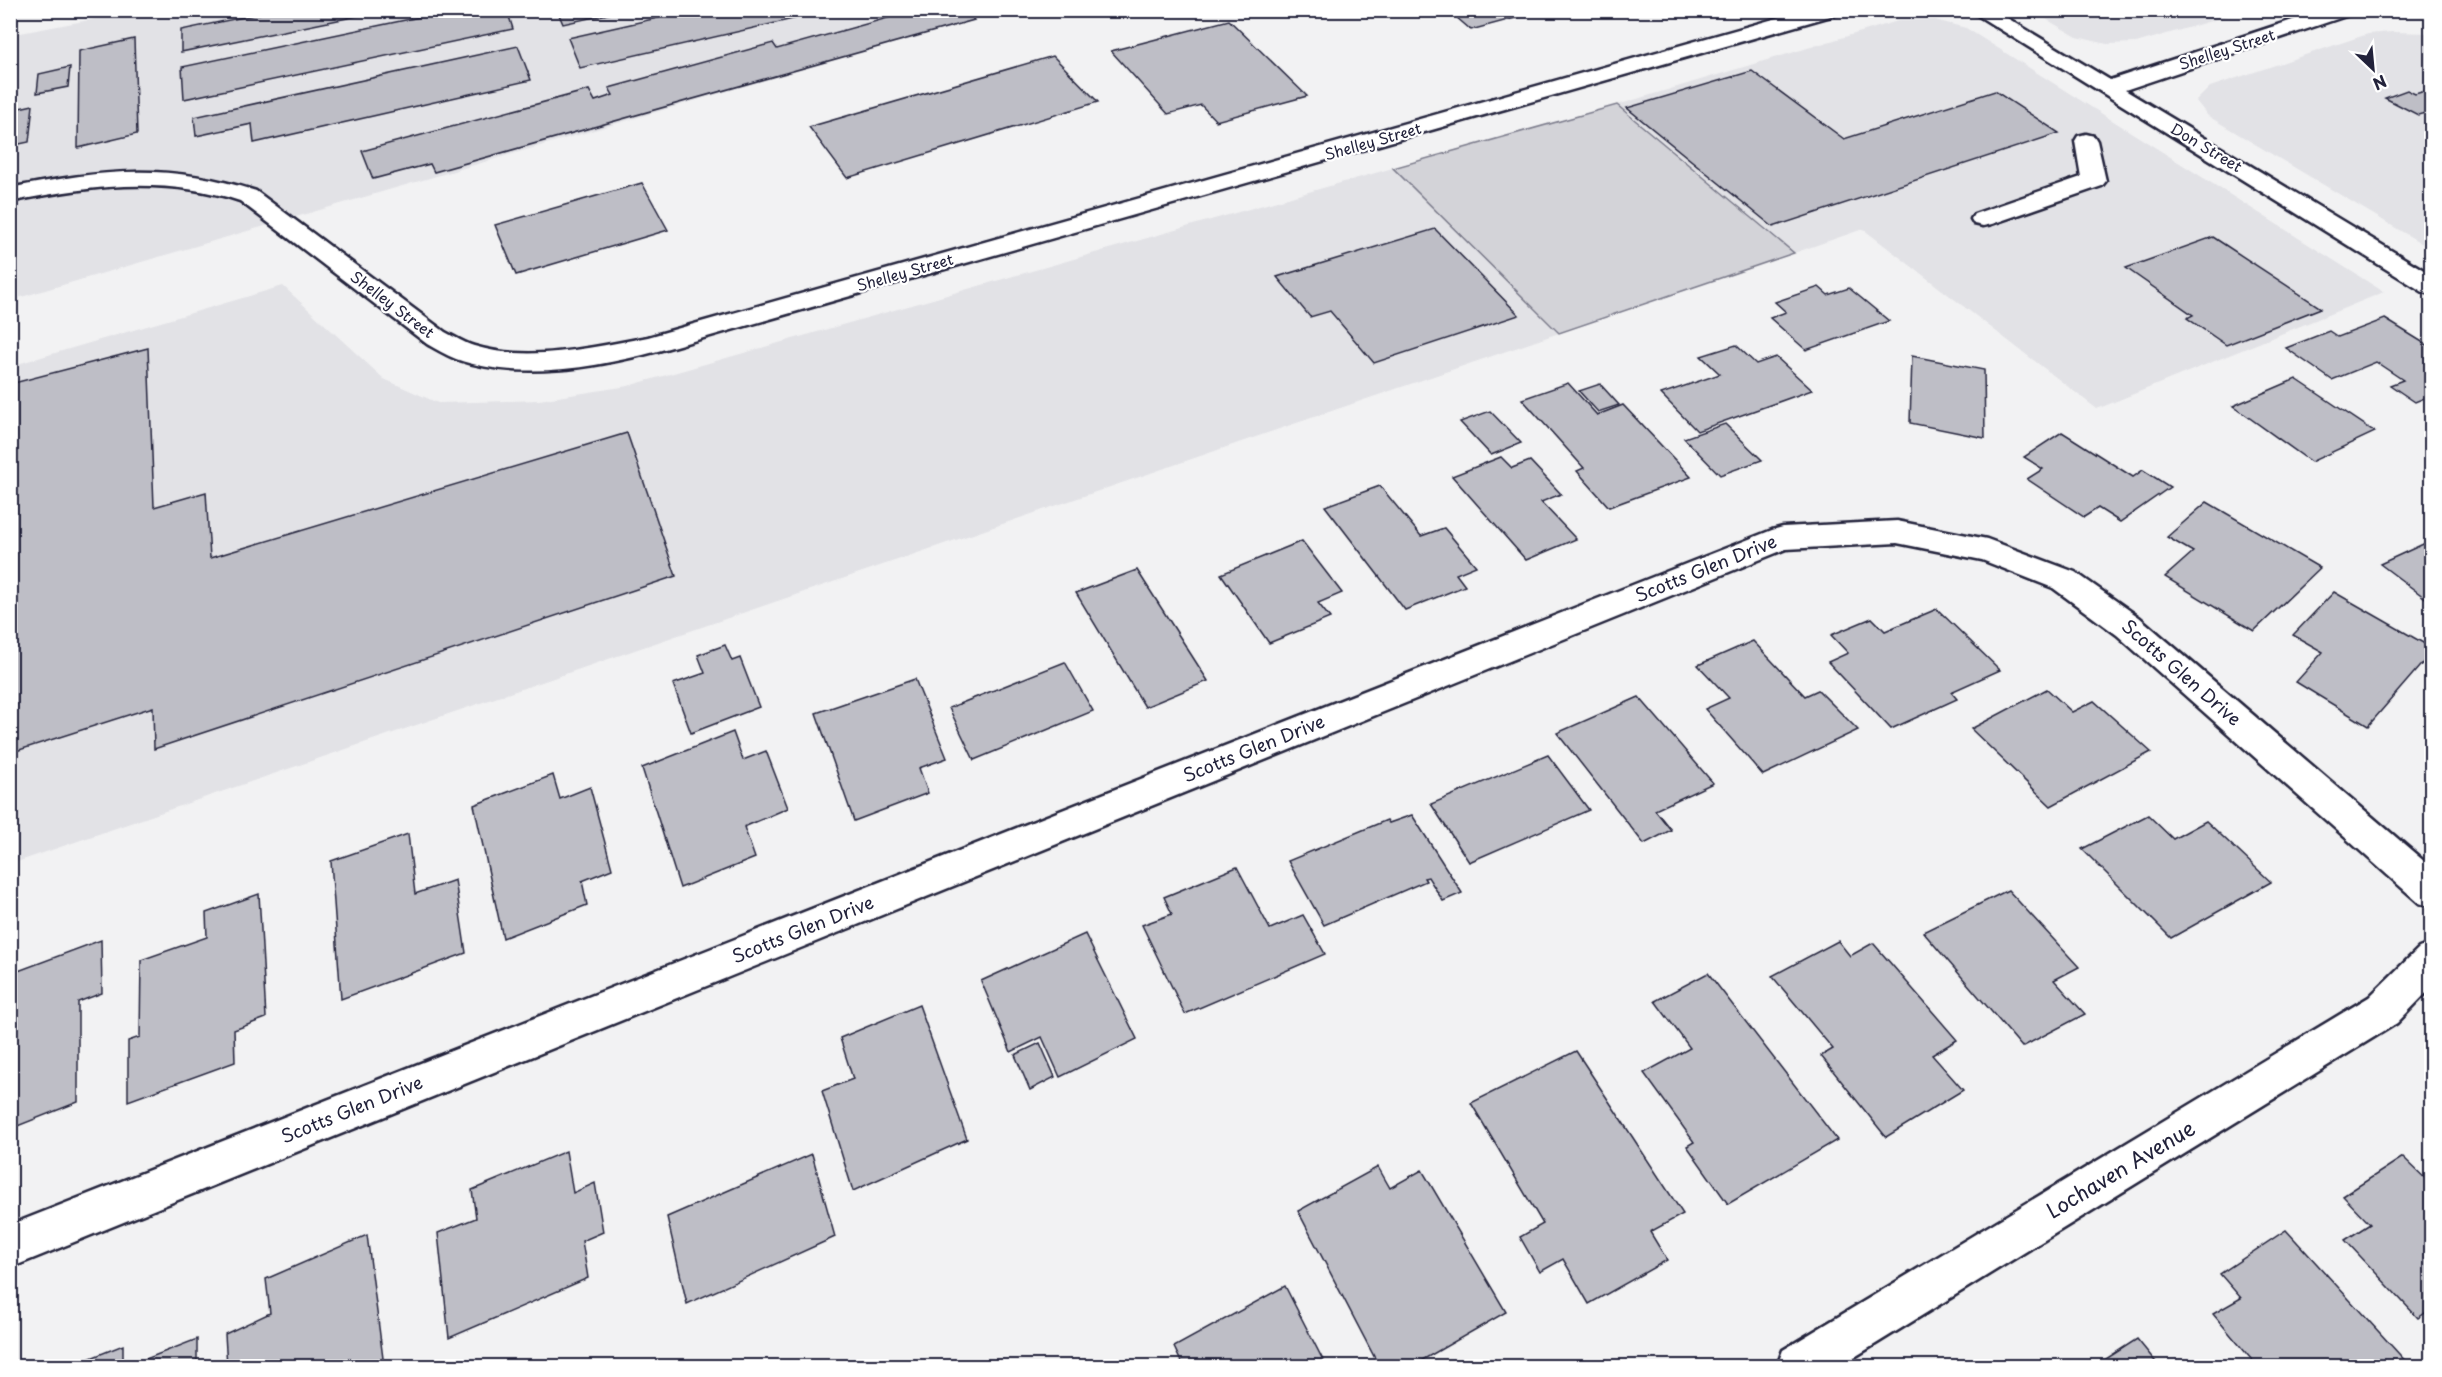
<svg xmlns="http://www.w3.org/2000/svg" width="2442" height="1377" font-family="'Playpen Sans',sans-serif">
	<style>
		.built { fill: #e2e2e6 }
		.green { fill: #d3d3d8; stroke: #7a7a8a; stroke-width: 1.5 }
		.building { fill: #bebec6; stroke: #22223b; stroke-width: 1.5 }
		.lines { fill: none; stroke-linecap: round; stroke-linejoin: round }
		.minor-casing { stroke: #22223b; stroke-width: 5 }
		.minor { fill: #fff; fill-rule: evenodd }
		.labels { text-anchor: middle; stroke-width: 4.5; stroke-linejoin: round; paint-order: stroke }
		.far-street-label { font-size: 15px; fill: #22223b; stroke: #fff }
		.street-label { font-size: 18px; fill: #22223b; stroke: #fff }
		.near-street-label { font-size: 21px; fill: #22223b; stroke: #fff }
	</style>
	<rect width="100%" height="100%" fill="#f2f2f3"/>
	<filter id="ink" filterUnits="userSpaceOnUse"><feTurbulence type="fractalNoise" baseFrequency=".0167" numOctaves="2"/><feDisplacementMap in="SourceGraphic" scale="12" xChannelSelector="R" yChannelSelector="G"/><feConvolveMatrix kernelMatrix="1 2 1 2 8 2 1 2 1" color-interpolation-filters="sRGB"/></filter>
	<g filter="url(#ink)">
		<g class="built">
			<path d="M142,10L1003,11L11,300L10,35Z"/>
			<path d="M2032,11H2245L2136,43L2107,44L2077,37Z"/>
			<path d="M1901,20H1935L1966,28L2384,292L2097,409L1863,229L1794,253L1617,105Z"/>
			<path d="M2392,32L2431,33V249L2208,116L2196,101L2210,87L2368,34Z"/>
			<path d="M1393,168L1559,333L11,864V366L283,286L384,379L438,403L539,400L628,386Z"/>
		</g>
		<path class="green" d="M1617,105L1794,253L1559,333L1393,168Z"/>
		<g class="building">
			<path d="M277,10H387L181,52V30Z"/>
			<path d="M453,10H507L513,29L184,99L182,67Z"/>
			<path d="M557,10H626L563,24Z"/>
			<path d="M693,10H832L580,68L568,38Z"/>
			<path d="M916,10H965L974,20L434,172L430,164L373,179L362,151L589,90L595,101L613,95L609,88L773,43L777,49Z"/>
			<path d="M1448,10H1545L1471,30Z"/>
			<path d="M1229,20L1307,96L1216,121L1201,105L1168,114L1111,51Z"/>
			<path d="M134,39L137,134L78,148L79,51Z"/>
			<path d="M518,46L531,80L254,143L252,124L196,136L194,117Z"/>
			<path d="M1053,56L1098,102L847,178L809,127Z"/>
			<path d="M70,67L68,87L37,93L39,74Z"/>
			<path d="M1752,71L1844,139L1995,91L2059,133L1773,227L1627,108Z"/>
			<path d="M2432,89V117L2425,113L2418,115L2385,98L2407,90L2415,94Z"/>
			<path d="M33,105L29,142L10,146V110Z"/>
			<path d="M642,183L668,230L516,275L495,225Z"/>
			<path d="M1435,229L1519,315L1374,363L1330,311L1310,317L1277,277Z"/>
			<path d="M2213,237L2321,308L2226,345L2187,318L2193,315L2126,268Z"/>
			<path d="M1819,287L1828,295L1849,288L1889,321L1806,350L1770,318L1786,312L1775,302Z"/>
			<path d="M2385,319L2432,348V395L2415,402L2390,385L2403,380L2376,362L2332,380L2286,348L2329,331L2338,337Z"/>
			<path d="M1736,345L1756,364L1776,357L1812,390L1697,431L1661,394L1720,374L1701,356Z"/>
			<path d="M148,348L154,507L206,492L210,558L627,433L676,576L154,749L153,707L10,753V384Z"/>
			<path d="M1912,356L1984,370L1985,438L1910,423Z"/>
			<path d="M2296,379L2375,432L2311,462L2233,406Z"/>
			<path d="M1568,383L1597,415L1623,405L1691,477L1609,507L1577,471L1584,468L1522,399Z"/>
			<path d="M1600,384L1619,405L1598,412L1579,391Z"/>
			<path d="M1490,411L1521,443L1491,455L1460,422Z"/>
			<path d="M1725,424L1762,460L1720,475L1684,438Z"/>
			<path d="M2062,432L2133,477L2143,470L2170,487L2120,522L2098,508L2084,517L2027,479L2043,469L2024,457Z"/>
			<path d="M1501,457L1512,468L1530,461L1561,494L1541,502L1576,539L1526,560L1452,476Z"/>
			<path d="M1380,486L1421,536L1444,528L1476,566L1456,574L1465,586L1405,610L1325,506Z"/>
			<path d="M2207,502L2320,568L2254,631L2165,577L2193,552L2167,537Z"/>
			<path d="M2432,540V603L2380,564Z"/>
			<path d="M1302,541L1342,593L1318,603L1330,618L1269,643L1221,574Z"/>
			<path d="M1137,570L1208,681L1145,707L1076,593Z"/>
			<path d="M2334,592L2432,648V652L2368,726L2296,682L2323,652L2293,635Z"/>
			<path d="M1937,609L2000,670L1951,692L1957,699L1891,729L1828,662L1848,653L1831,635L1872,618L1885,631Z"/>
			<path d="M1753,641L1805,696L1818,690L1858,730L1763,775L1705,709L1729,698L1698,665Z"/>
			<path d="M725,645L732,661L740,658L759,707L691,733L673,684L705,673L698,655Z"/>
			<path d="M1065,662L1093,711L974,760L949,708Z"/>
			<path d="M915,679L947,758L919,768L928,793L854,821L816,713Z"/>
			<path d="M2047,689L2072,712L2094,701L2151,752L2051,806L1971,729Z"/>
			<path d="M1639,697L1713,783L1655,810L1671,830L1644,844L1557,733Z"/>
			<path d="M733,732L743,760L766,751L788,808L744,827L755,858L680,888L642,768Z"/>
			<path d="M1548,755L1589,810L1469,862L1431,804Z"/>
			<path d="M553,775L560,799L590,787L612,869L582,881L587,905L503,938L474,805Z"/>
			<path d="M1412,815L1462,893L1443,901L1428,877L1424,878L1426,881L1324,925L1288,861L1387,820L1389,823Z"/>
			<path d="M2148,815L2173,839L2206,821L2271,882L2171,938L2082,849Z"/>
			<path d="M408,834L415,894L455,880L466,953L341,999L331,861Z"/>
			<path d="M1237,867L1270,929L1303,915L1325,954L1185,1014L1142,925L1172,914L1164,897Z"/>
			<path d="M2008,890L2079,967L2054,980L2085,1014L2022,1047L1923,932Z"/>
			<path d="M259,894L266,1018L234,1030L235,1062L128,1101V1041L140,1037L141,960L207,937L206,913Z"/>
			<path d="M1085,934L1137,1039L1060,1077L1042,1037L1011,1052L981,981Z"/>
			<path d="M101,940L102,993L78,1002V1102L10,1129V974Z"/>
			<path d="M1838,941L1850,956L1873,943L1957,1040L1932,1055L1963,1090L1886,1137L1821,1056L1833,1049L1772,976Z"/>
			<path d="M1708,973L1837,1140L1728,1204L1687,1146L1694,1142L1644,1073L1690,1048L1655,1001Z"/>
			<path d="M919,1005L967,1139L853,1191L822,1091L853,1079L840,1038Z"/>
			<path d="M1040,1043L1055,1077L1030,1090L1015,1055Z"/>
			<path d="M1576,1051L1683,1214L1650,1232L1667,1260L1589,1304L1563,1259L1540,1272L1520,1237L1543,1224L1471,1103Z"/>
			<path d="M566,1151L573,1193L595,1183L603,1232L582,1241L588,1278L449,1338L438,1233L476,1218L472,1190Z"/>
			<path d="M812,1154L835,1237L687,1304L667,1217Z"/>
			<path d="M2403,1157L2432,1185V1308L2418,1318L2345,1240L2370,1224L2343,1196Z"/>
			<path d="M1378,1167L1390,1188L1422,1170L1506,1312L1412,1366H1379L1298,1211Z"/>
			<path d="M2286,1230L2410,1366H2257L2213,1314L2241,1298L2220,1274Z"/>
			<path d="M367,1235L384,1366H227L225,1334L270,1313L266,1279Z"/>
			<path d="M1285,1286L1326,1366H1183L1174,1347Z"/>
			<path d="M197,1339V1366H128Z"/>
			<path d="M2137,1339L2159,1366H2095Z"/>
			<path d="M123,1345V1366H71Z"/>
		</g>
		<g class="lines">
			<g class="minor-casing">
				<g id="minor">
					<path d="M1806,10H1841L1838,14L658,351C595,368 519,381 456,359C446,355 436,349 427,344L240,201C162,176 89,186 10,202V188C102,170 166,162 256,191L445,332C455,337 464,343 474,346C530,363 593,347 648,337Z"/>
					<path d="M1969,10H1994L2110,80L2323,10H2355L2352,14L2125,90L2432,275V294L2423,292Z"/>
					<path d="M2086,134L2094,136L2097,141L2106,181L2102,186L1992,224L1983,226L1974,224L1971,219L1974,214L2081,177L2075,141L2078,136Z"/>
					<path d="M1897,521L1987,539L2075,572L2139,617L2432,868V907L2419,903L2117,635L2053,588L1982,560L1897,543L1786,549L10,1268V1225L1772,530L1783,527Z"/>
					<path d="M2432,943V987L2397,1023L1840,1366H1777L1783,1350L2369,997L2419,948Z"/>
				</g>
			</g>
			<use href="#minor" class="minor"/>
		</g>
	</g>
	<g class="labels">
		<g class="far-street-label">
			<text transform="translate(2227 50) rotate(-18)" y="5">Shelley Street</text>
			<text transform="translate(1373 142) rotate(-16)" y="5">Shelley Street</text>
			<text transform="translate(2206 148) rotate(31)" y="5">Don Street</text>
			<text transform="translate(905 273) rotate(-16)" y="5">Shelley Street</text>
			<text transform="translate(392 305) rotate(37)" y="5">Shelley Street</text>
		</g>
		<g class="street-label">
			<text transform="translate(1706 569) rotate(-22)" y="6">Scotts Glen Drive</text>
			<text transform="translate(2181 673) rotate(41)" y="6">Scotts Glen Drive</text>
			<text transform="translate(1254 749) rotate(-22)" y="6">Scotts Glen Drive</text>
			<text transform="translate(803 930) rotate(-22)" y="6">Scotts Glen Drive</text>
			<text transform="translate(352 1110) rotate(-22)" y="6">Scotts Glen Drive</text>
		</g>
		<g class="near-street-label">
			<text transform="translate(2121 1170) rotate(-31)" y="7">Lochaven Avenue</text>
		</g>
	</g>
	<rect width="2442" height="1377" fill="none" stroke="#fff" stroke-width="36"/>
	<rect x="18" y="18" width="2406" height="1341" fill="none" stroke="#22223b" stroke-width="2" filter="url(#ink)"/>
	<g transform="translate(2373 69) rotate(154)" stroke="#ffffff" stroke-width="4.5" paint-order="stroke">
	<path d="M0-4.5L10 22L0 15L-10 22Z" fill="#22223b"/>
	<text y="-9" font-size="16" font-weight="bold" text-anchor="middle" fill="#22223b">N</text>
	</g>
</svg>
